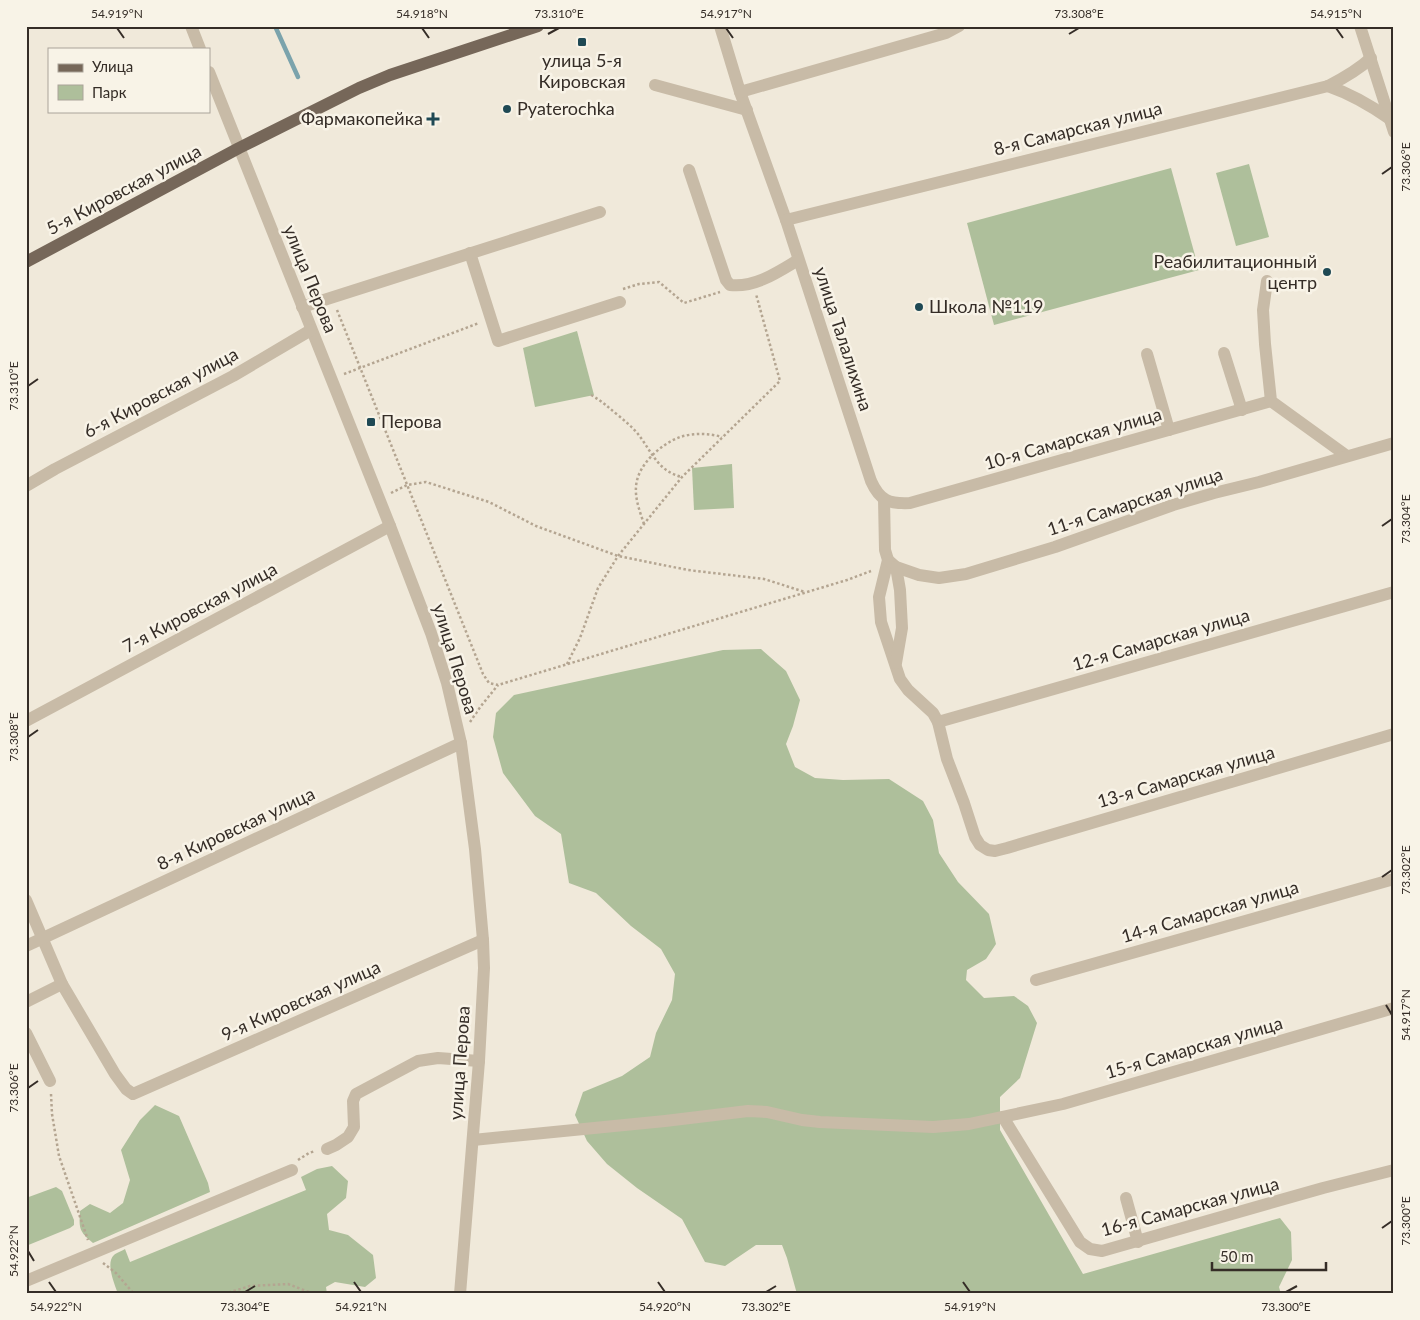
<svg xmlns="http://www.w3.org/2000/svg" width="1420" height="1320" font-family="Lato,sans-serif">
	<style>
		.green { fill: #aebf9b }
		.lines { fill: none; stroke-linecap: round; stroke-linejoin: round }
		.stream { stroke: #7ba3ac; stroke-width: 4.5 }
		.path { stroke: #b4a591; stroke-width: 2.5; stroke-dasharray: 2.5 2.5; stroke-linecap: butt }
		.minor { stroke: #c8bba7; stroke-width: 12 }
		.major { stroke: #766759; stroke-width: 12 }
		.ticks { fill: none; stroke: #352d27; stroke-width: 2 }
		.poi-dot { fill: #1f4954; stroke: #f8f3e7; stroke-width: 2 }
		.labels { text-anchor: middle; stroke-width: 5; stroke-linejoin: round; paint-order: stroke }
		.poi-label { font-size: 18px; fill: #352d27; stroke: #f8f3e7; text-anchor: start }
		.street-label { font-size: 18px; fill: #352d27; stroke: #f8f3e7 }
		.neatline { fill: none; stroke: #352d27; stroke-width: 2 }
		.ticks-label { font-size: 12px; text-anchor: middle; fill: #352d27 }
	</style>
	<rect width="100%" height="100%" fill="#f0e9da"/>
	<g class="green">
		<path d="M1249,164L1269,237L1236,246L1216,173Z"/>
		<path d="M1171,168L1199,270L994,325L967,223Z"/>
		<path d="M577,331L594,395L535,407L523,348Z"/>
		<path d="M732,464L734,508L694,510L692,468Z"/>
		<path d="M761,649L786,671L800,700L793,726L786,744L795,767L815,778L843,780L889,779L923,801L933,820L939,853L958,882L989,914L996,944L986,959L967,970L966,980L984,998L1014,996L1028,1006L1037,1023L1020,1078L1000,1097V1130L1083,1274L1280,1218L1291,1232L1292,1260L1279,1287L1281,1294H797L787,1258L782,1245H756L725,1266L705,1262L682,1219L637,1188L607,1164L587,1141L575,1115L583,1092L622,1076L650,1057L656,1033L672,1000L675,974L661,949L631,926L596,893L569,883L561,834L535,816L503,773L493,737L496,713L514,695L723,650Z"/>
		<path d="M155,1105L179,1116L208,1183L210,1192L93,1243C79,1231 79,1229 80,1211L90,1204L110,1213L123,1203L130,1180L121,1150L140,1120Z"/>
		<path d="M332,1166L348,1181L346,1198L327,1214L329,1230L348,1235L373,1255L376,1278L365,1287L335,1282L326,1287L327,1294H118C115,1285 105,1263 114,1255C116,1253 122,1251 125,1249L130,1262L306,1190L301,1177L317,1169Z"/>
		<path d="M56,1187L62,1191L74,1220V1225L70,1228L26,1246V1198Z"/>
	</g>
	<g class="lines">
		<path class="stream" d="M275,26L298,77"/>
		<g class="path">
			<path d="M623,289L639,284L659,282L684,303L720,292"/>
			<path d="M337,310L483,674L489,683L498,685L847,580L871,571"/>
			<path d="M344,374L479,323"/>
			<path d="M591,395C602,401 609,408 619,416C627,423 635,429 641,438C653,455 660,472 682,477"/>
			<path d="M391,493L407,485L426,482L489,502L536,526L618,556L688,570L764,579L805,592"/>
			<path d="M644,524C640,512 635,499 636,487C637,465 661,444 680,437C693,433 709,433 722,437"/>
			<path d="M567,664L580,638L598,588L618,556L682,477L780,381L756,294"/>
			<path d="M470,722L481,706L498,685"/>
			<path d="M51,1094L52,1114L59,1156L88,1240"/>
			<path d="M298,1160L309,1153L315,1151"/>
			<path d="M103,1263L116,1273L134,1294"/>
			<path d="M224,1294L250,1286L288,1284L314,1294"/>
		</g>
		<g class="minor">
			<path d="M191,26L200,49"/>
			<path d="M720,26L740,92L786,220L871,481C880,501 889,504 910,503L1271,401"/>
			<path d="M1360,26L1394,132"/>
			<path d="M209,72L390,526L431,633L447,683L461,743L475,849L483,940L484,968L479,1061L460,1294"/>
			<path d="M655,85L747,110"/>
			<path d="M1328,86C1351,94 1370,105 1390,119"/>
			<path d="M740,92L946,33L959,26"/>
			<path d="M689,170L726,280L730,285C755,288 778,272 798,260"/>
			<path d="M786,220L1328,86C1344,78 1358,70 1371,58"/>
			<path d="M470,253L498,341L620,302"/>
			<path d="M1267,281L1263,310L1265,344L1271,401L1347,456"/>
			<path d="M302,307L600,212"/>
			<path d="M1224,353L1242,410"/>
			<path d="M1147,354L1169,430"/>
			<path d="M26,486L55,469L233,376L311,330"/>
			<path d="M884,499L885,550L888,560L879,597L881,622L900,679L908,690L933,713L938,722L947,759L964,803L975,837L980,845L988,850L995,851L1007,848L1394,734"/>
			<path d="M888,560L896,567L919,575L939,578L966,574L1055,547L1173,505L1214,493L1259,482L1394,443"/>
			<path d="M896,663L902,628L900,590L896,567"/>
			<path d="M26,721L390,526"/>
			<path d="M938,722L1394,592"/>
			<path d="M26,900L62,984L115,1074L126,1089L133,1094L483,940"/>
			<path d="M26,946L461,743"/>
			<path d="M1036,980L1394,879"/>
			<path d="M26,1002L62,984"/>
			<path d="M26,1033L50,1081"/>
			<path d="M1003,1117L1080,1242L1090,1249L1102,1251L1323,1188L1394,1170"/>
			<path d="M473,1140L665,1121L748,1111L767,1112L802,1120L820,1122L933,1127L969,1124L1063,1104L1394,1008"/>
			<path d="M327,1149L336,1145L348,1137L354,1127L353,1101L356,1094L418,1061L438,1058L479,1061"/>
			<path d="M1126,1198L1138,1242"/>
			<path d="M26,1281L292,1170"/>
		</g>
		<path class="major" d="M26,262L239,148L359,88L390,75L538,26"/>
	</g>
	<path class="ticks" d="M117,28L124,38M422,28L429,38M726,28L733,38M1336,28L1343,38M548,34L559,28M1069,34L1079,28M1382,174L1392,167M28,386L38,379M1382,526L1392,519M28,737L38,730M1382,877L1392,870M1386,1005L1392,1015M28,1088L38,1081M1382,1228L1392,1221M28,1251L34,1261M49,1282L56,1292M354,1282L361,1292M658,1282L665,1292M963,1282L970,1292M245,1292L255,1286M766,1292L776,1286M1286,1292L1297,1286"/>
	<g class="poi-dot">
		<rect x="577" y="37" width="10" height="10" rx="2.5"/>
		<circle cx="507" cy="109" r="5"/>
		<path d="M430.5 111.5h5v5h5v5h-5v5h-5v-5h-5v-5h5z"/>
		<circle cx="1327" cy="272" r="5"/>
		<circle cx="919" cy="307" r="5"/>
		<rect x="366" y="417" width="10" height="10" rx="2.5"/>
	</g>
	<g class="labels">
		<g class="poi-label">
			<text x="582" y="67" text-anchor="middle">улица 5-я<tspan x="582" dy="21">Кировская</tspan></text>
			<text x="517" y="115">Pyaterochka</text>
			<text x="423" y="125" text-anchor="end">Фармакопейка</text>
			<text x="1317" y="268" text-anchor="end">Реабилитационный<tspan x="1317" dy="21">центр</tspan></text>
			<text x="929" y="313">Школа №119</text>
			<text x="381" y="428">Перова</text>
		</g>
		<g class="street-label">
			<text transform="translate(1078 129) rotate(-14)" y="6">8-я Самарская улица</text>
			<text transform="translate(124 190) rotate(-28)" y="6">5-я Кировская улица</text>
			<text transform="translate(310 279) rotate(68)" y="6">улица Перова</text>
			<text transform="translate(843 339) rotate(72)" y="6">улица Талалихина</text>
			<text transform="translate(161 393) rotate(-28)" y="6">6-я Кировская улица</text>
			<text transform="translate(1073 439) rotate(-16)" y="6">10-я Самарская улица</text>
			<text transform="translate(1135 502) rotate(-18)" y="6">11-я Самарская улица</text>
			<text transform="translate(200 608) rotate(-28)" y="6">7-я Кировская улица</text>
			<text transform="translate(1161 640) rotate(-16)" y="6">12-я Самарская улица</text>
			<text transform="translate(455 659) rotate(73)" y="6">улица Перова</text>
			<text transform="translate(1186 777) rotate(-16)" y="6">13-я Самарская улица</text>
			<text transform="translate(236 829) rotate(-25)" y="6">8-я Кировская улица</text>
			<text transform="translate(1210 912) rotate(-16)" y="6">14-я Самарская улица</text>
			<text transform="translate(301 1001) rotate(-24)" y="6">9-я Кировская улица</text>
			<text transform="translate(1194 1048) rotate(-16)" y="6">15-я Самарская улица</text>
			<text transform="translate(460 1063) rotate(-86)" y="6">улица Перова</text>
			<text transform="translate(1190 1207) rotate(-15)" y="6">16-я Самарская улица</text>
		</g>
	</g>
	<rect width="1420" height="1320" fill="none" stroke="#f8f3e7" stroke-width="55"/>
	<rect x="48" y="48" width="162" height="65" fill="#f8f3e7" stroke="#aaa49a"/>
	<rect x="58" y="64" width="25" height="8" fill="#766759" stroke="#aaa49a"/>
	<text x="92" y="72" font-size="15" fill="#352d27">Улица</text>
	<rect x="58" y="85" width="25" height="15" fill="#aebf9b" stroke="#aaa49a"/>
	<text x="92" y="98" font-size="15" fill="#352d27">Парк</text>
	<path d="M1212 1262v8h114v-8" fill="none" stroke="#352d27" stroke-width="2.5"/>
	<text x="1220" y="1262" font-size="15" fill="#352d27" stroke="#f8f3e7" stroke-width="4" paint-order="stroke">50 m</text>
	<rect x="28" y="28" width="1364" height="1264" class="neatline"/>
	<g class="ticks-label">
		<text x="117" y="18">54.919°N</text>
		<text x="422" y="18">54.918°N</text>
		<text x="559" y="18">73.310°E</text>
		<text x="726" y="18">54.917°N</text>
		<text x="1079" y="18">73.308°E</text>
		<text x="1336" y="18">54.915°N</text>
		<text transform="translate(1406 167) rotate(-90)" y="4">73.306°E</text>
		<text transform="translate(14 386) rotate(-90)" y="4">73.310°E</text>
		<text transform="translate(1406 519) rotate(-90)" y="4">73.304°E</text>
		<text transform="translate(14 737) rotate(-90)" y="4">73.308°E</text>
		<text transform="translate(1406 870) rotate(-90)" y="4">73.302°E</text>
		<text transform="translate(1406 1015) rotate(-90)" y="4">54.917°N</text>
		<text transform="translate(14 1088) rotate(-90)" y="4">73.306°E</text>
		<text transform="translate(1406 1221) rotate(-90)" y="4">73.300°E</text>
		<text transform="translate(14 1251) rotate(-90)" y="4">54.922°N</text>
		<text x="56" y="1311">54.922°N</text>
		<text x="245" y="1311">73.304°E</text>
		<text x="361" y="1311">54.921°N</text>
		<text x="665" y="1311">54.920°N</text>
		<text x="766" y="1311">73.302°E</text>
		<text x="970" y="1311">54.919°N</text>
		<text x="1286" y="1311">73.300°E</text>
	</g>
</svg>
